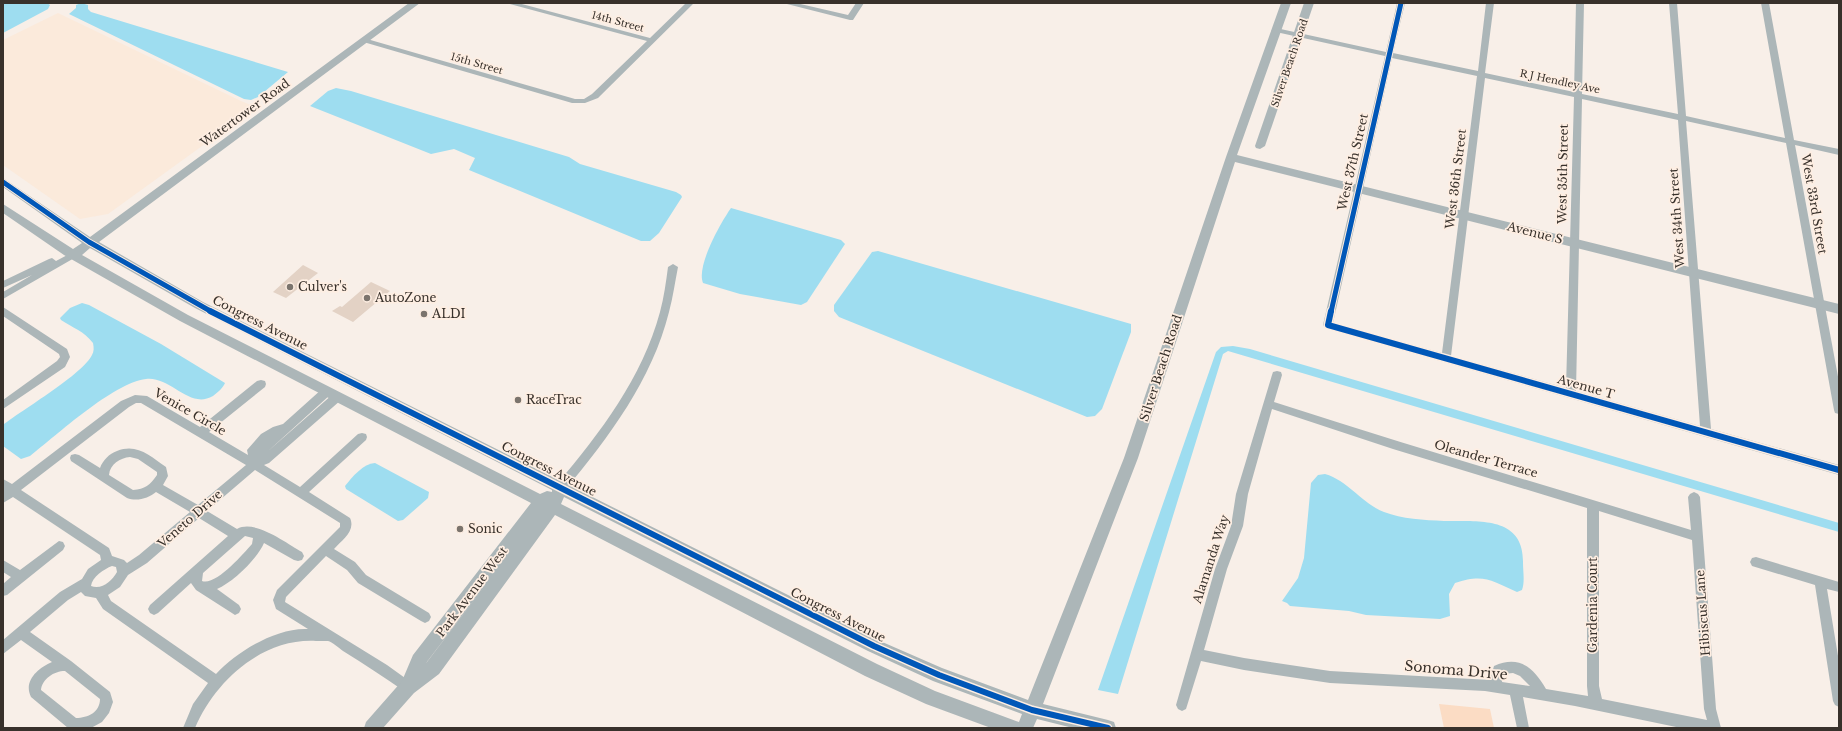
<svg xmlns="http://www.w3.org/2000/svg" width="1842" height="731" font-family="'Libre Baskerville',serif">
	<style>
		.built { fill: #fbeadb }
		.green { fill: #fbdcc4 }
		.water { fill: #9eddf0 }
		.building { fill: #e3d2c5 }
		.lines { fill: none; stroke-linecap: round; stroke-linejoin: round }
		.minor { fill: #acb6b8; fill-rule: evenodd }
		.tertiary { fill: #acb6b8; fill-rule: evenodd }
		.cycleway-far1-casing { stroke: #feeee2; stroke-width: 7 }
		.cycleway-casing { stroke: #feeee2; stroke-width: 9 }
		.cycleway-far1 { stroke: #0057b8; stroke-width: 5 }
		.cycleway { stroke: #0057b8; stroke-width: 6 }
		.poi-dot { fill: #7b746d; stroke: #feeee2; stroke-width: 1.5 }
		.labels { text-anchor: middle; stroke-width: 3.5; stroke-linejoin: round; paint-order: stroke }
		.far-street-label { font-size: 10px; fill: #38312b; stroke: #feeee2 }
		.street-label { font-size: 12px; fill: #38312b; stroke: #feeee2 }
		.poi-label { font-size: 12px; fill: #38312b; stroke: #feeee2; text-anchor: start }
		.near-street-label { font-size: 14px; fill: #38312b; stroke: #feeee2 }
	</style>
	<rect width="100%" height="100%" fill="#f8efe8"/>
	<path class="built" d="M58,13L241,101L256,107L108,214L80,219L3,165V40Z"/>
	<path class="green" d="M1439,704L1490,709L1494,728H1444Z"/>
	<g class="water">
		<path d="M3,3H47L50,5L48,9L3,33Z"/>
		<path d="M81,3L88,5V9L91,12L288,72L258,97L251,100L244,99L69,14L76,8V5Z"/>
		<path d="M336,88L351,91L569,157L580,164L676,192L681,195L682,197L659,233L650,241H641L469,170L475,158L454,149L431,154L310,106L328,91Z"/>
		<path d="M731,208L841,240L845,244L807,302L801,305L740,294L703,283C696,266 721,222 731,208Z"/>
		<path d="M878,251L1131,324V332L1102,409L1095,416L1087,417L839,317L834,311V305L872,252Z"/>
		<path d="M82,303L89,305L161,344L225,383C223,388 218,392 213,396C189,410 171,376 146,379C113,383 57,435 30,456L21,459L3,446V425C22,410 83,374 92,355C94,351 94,348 93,343C84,331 73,328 61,320L60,318L70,308Z"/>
		<path d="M1233,346L1250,349L1839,523V532L1228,351L1223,354L1118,694L1098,690L1216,352L1221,347Z"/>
		<path d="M375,463L429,492L428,498L403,520L398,521L346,489L345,486C353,476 363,464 375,463Z"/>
		<path d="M1325,474C1349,481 1361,503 1384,512C1402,519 1424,520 1444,521C1477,522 1524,515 1523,563C1523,571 1525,582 1522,590L1517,592C1492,581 1484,573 1455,583L1449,594L1450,616L1440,619L1366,615L1349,611L1290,606L1287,603L1282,601L1298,578L1304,558L1311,483L1318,475Z"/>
	</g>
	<g class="building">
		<path d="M303,265L318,273L286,298L273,292Z"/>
		<path d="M371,282L390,291L353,322L332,311L340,306L342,307Z"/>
	</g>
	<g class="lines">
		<g class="minor">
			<path d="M506,3H518L650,38L686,3H694L598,98L585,103H572L360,41L364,39H367L575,99H584L592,94L647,41Z"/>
			<path d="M783,3H796L848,15L856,3H864L853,20H850Z"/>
			<path d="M1397,3H1405L1393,53L1478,71L1486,3H1494L1485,73L1574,92L1576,3H1584L1582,94L1678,114L1669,3H1677L1686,116L1785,138L1761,3H1769L1794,140L1839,149V155L1795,145L1839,382V414L1835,413L1834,410L1786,143L1686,121L1711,429L1839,465V475L1325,328L1323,325L1385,56L1276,32L1272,30L1276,28L1386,52ZM1392,58L1477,76L1442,353L1333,323ZM1485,78L1574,97L1566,388L1451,356ZM1582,99L1678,120L1700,426L1576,391Z"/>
			<path d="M73,252L76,253L78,255L76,257L3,299V292L32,275L3,288V281L49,259L52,258L56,261Z"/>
			<path d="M673,264L678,267C675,282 673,297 669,312C652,380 609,437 565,490L561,492L557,490L556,487L557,484C601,432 642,378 660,312C664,297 666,282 668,267Z"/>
			<path d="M3,307L67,349L70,357L65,367L3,409V400L57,361L60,357L59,354L3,316Z"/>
			<path d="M1277,371L1281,372L1282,375L1274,402C1412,447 1552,487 1691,530L1688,497L1690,494L1694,492L1698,494L1700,497L1716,709L1721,728H1681L1575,706L1523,697L1529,728H1517L1510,695L1485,691L1330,683L1244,670L1201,661L1186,709L1182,711L1178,709L1176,705L1215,569L1231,526L1236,494L1272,375L1273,372ZM1272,409L1393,449L1587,508V686L1588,696L1546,689C1533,667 1519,655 1494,666L1490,680L1330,671L1244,658L1204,650L1227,569L1243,526L1248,494ZM1599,511L1692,540L1704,709L1707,720L1602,699L1599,686ZM1513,673L1520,676L1530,686L1502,682L1503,674Z"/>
			<path d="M261,380L265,381L266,384L265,387L209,432L248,455L247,450L261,434L273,427L283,424L322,389H330L331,392L330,395L267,452L333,394H341L342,397L341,400L269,463L264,465L300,487L358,434L362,433L366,434L367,437L366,440L309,492L350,518C356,531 342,540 334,549L355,562L366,575L429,613L431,617L429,621L425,623L421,621L358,583L347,570L326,556L286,597L285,602L387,665L412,683L414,687L412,691L408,693L404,691C384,677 364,664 343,651C339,648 332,642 328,641C324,641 319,641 316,641C262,638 215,681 195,728H183L193,704L208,683L103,609L96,598L85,596L81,592L68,600L30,632L71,661L110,692L113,702L109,713L102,722L91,728H68L31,697C23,681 38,668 52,662L21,640L3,654V640L60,592L82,579L88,569L101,560L100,555L13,497L3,503V479L12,484L121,401L135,395L147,396L200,427L257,381ZM136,403H141L246,465L198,505L163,485L168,476L166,467C150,456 137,443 117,451C109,454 103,460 100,468L79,455L75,454L71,455L70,458L71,461L127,498C137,502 149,498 156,492L190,512L139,555L127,563L124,560L112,556L109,548L21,490L129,407ZM130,457L138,459L157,472V475C150,485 145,489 133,490L109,475C110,464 120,458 130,457ZM255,470L340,523V527L277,590L273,600L276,609L308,629C277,627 236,652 216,674L111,601L108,595L120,587L128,575L147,563L199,518L228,536L150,605L148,609L150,613L154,615L158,613L191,583L196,590L235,615L239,613L241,609L239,605L217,589C233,582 257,559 264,543L294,560L298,561L302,560L304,556L302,552C286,543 255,519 237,529L207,511ZM245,536L253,538L252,544C243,554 216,586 202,581L203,573ZM112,566L116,567L117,572C112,581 102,590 91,586C92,577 104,569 112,566ZM65,671L100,699C100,712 88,718 76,718L41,690C42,679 54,671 65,671Z"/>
			<path d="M59,541L63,542L65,546L63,550L7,595L3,596V584L11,577L3,572V560L20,570Z"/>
			<path d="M1756,557L1839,582V592L1827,589L1839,662V707L1835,705L1833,701L1815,585L1752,566L1750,562L1752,558Z"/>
		</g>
		<g class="tertiary">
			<path d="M409,3H420L99,242L203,302L880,641L942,668L1028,700L1124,458L1226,157L1281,3H1291L1237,155L1839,304V314L1235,162L1138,458L1043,704L1108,720L1114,722L1116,728H1073L1037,719L1033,728H991L926,704L865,676L555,515L439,674L414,693L383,728H364L366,722L402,681L413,655L531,503L180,321L64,255L3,213V204L73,249L82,243L3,187V178L90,237ZM90,248L195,308L552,490V492L547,491L540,494L188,315L82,255ZM564,497L868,651L933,681L1022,714L1019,722L935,691L877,664L561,504ZM491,578L427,662L426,663Z"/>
			<path d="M1304,3H1314L1265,146L1260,149L1256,148L1255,146Z"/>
		</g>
		<g class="cycleway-far1-casing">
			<g id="cycleway-far1">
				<path d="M3,182L89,242L212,312"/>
				<path d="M1331,312L1401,3"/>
			</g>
		</g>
		<g class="cycleway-casing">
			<g id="cycleway">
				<path d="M210,311L874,646L939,675L1032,710L1108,728"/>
				<path d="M1331,311L1328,325L1839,470"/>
			</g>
		</g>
		<use href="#cycleway-far1" class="cycleway-far1"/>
		<use href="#cycleway" class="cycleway"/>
	</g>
	<g class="poi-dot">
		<circle cx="290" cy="287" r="4"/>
		<circle cx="367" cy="298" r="4"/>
		<circle cx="424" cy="314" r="4"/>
		<circle cx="518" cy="400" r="4"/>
		<circle cx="460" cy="529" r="4"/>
	</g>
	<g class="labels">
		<g class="far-street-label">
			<text transform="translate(618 21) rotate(15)" y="4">14th Street</text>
			<text transform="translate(477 63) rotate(16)" y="4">15th Street</text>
			<text transform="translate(1289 63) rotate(-71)" y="4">Silver Beach Road</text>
			<text transform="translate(1560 81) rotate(12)" y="4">R J Hendley Ave</text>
		</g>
		<g class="street-label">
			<text transform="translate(245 113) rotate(-36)" y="4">Watertower Road</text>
			<text transform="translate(1353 162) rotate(-77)" y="4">West 37th Street</text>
			<text transform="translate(1563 174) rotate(-89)" y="4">West 35th Street</text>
			<text transform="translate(1456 179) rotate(-83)" y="4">West 36th Street</text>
			<text transform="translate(1814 204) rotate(80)" y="4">West 33rd Street</text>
			<text transform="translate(1677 218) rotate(-94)" y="4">West 34th Street</text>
			<text transform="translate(1535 233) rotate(14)" y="4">Avenue S</text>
			<text transform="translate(260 323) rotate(27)" y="4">Congress Avenue</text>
			<text transform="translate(1161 368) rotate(-72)" y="4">Silver Beach Road</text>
			<text transform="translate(1586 387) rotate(16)" y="4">Avenue T</text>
			<text transform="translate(190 412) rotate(30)" y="4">Venice Circle</text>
			<text transform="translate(1486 459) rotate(16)" y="4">Oleander Terrace</text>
			<text transform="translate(549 469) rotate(27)" y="4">Congress Avenue</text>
			<text transform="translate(190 519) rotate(-41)" y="4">Veneto Drive</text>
			<text transform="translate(1211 559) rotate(-72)" y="4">Alamanda Way</text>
			<text transform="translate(472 592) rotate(-53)" y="4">Park Avenue West</text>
			<text transform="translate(1593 605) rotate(-90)" y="4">Gardenia Court</text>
			<text transform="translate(1703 613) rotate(-94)" y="4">Hibiscus Lane</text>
			<text transform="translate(838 615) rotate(27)" y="4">Congress Avenue</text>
		</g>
		<g class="poi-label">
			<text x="298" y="291">Culver's</text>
			<text x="375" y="302">AutoZone</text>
			<text x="432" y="318">ALDI</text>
			<text x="526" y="404">RaceTrac</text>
			<text x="468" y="533">Sonic</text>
		</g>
		<g class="near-street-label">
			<text transform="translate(1456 670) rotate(5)" y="5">Sonoma Drive</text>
		</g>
	</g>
	<rect width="1842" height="731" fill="none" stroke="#38312b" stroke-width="8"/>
</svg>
